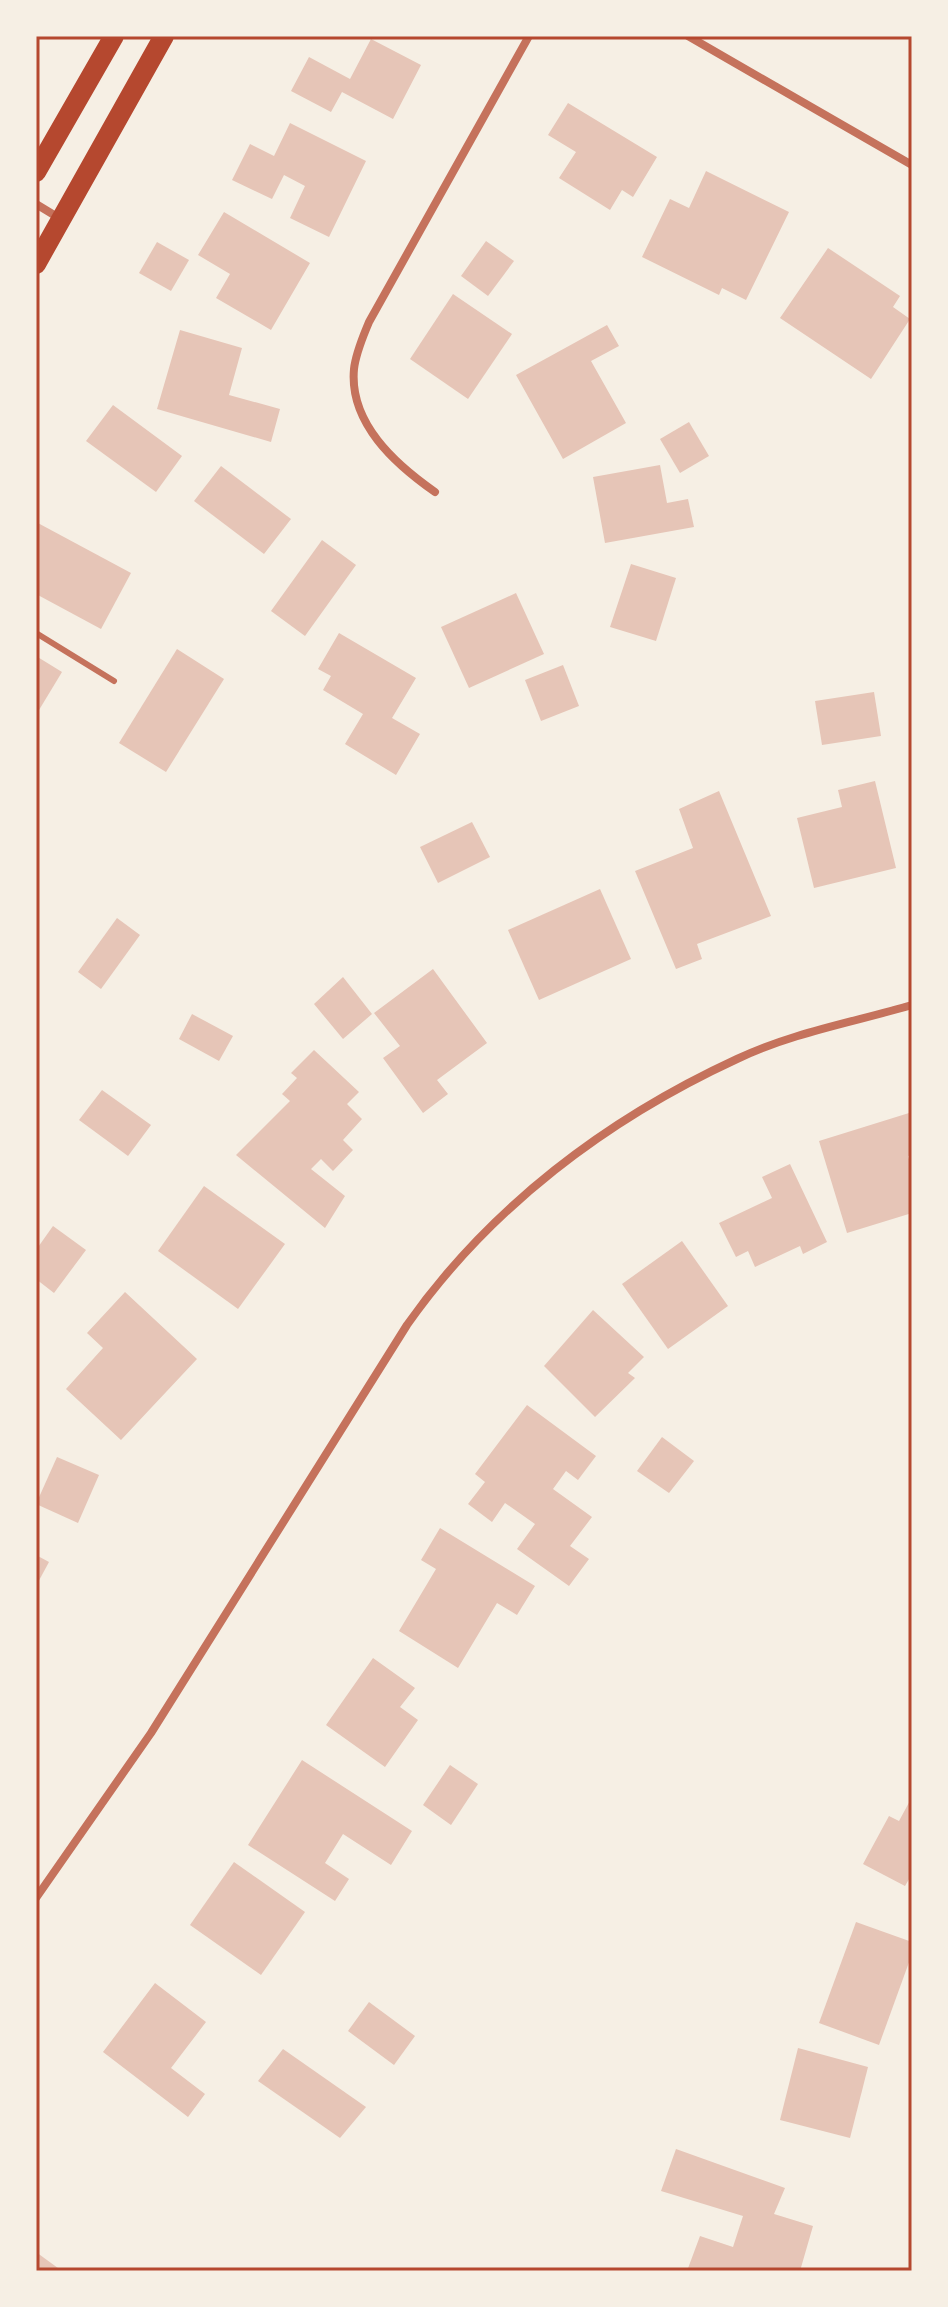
<svg xmlns="http://www.w3.org/2000/svg" width="948" height="2307" font-family="Bitter,serif">
	<style>
		.building { fill: #e6c5b7 }
		.lines { fill: none; stroke-linecap: round; stroke-linejoin: round }
		.service { stroke: #c5725c; stroke-width: 6 }
		.minor { stroke: #c5725c; stroke-width: 8 }
		.primary { stroke: #b5482f; stroke-width: 20 }
		.neatline { fill: none; stroke: #b5482f; stroke-width: 3 }
	</style>
	<rect width="100%" height="100%" fill="#f6efe4"/>
	<g class="building">
		<path d="M371,39L421,65L393,119L342,92L331,112L291,91L309,57L350,79Z"/>
		<path d="M568,103L657,157L633,197L622,190L610,210L559,178L576,152L548,135Z"/>
		<path d="M290,123L366,161L329,237L290,218L305,186L284,175L272,199L232,180L250,144L274,156Z"/>
		<path d="M706,171L789,212L746,300L722,288L719,295L642,257L670,199L689,208Z"/>
		<path d="M224,212L310,263L271,330L216,298L230,274L198,255Z"/>
		<path d="M486,241L514,261L488,296L461,276Z"/>
		<path d="M157,242L189,260L171,291L139,273Z"/>
		<path d="M828,248L900,296L893,307L910,319L871,379L780,318Z"/>
		<path d="M453,294L512,334L468,399L410,359Z"/>
		<path d="M607,325L619,346L591,361L626,423L563,459L516,375Z"/>
		<path d="M180,330L242,348L229,395L280,409L271,442L157,409Z"/>
		<path d="M113,405L182,456L156,492L86,441Z"/>
		<path d="M689,422L709,456L680,473L660,439Z"/>
		<path d="M660,465L667,503L688,499L694,527L605,543L593,477Z"/>
		<path d="M221,466L291,519L264,554L194,501Z"/>
		<path d="M36,522L131,573L101,629L36,594Z"/>
		<path d="M322,540L356,565L305,636L271,611Z"/>
		<path d="M631,564L676,578L656,641L610,627Z"/>
		<path d="M516,593L544,654L469,688L441,627Z"/>
		<path d="M339,633L416,678L392,718L420,734L396,775L345,744L363,714L323,690L331,676L318,669Z"/>
		<path d="M177,649L224,679L166,772L119,743Z"/>
		<path d="M36,656L62,672L36,715Z"/>
		<path d="M563,665L579,706L541,721L525,680Z"/>
		<path d="M874,692L881,736L822,745L815,701Z"/>
		<path d="M875,781L896,868L814,888L797,818L842,807L838,790Z"/>
		<path d="M719,791L771,916L697,944L702,959L676,969L635,871L693,848L679,809Z"/>
		<path d="M472,822L490,857L438,883L420,847Z"/>
		<path d="M600,889L631,959L539,1000L508,930Z"/>
		<path d="M117,918L140,935L101,989L78,972Z"/>
		<path d="M433,969L487,1043L437,1080L448,1094L423,1113L383,1058L400,1046L374,1013Z"/>
		<path d="M343,977L372,1014L343,1039L314,1004Z"/>
		<path d="M192,1014L233,1036L219,1061L179,1039Z"/>
		<path d="M314,1050L359,1092L347,1104L362,1119L343,1140L353,1150L333,1171L321,1159L311,1169L345,1196L325,1228L236,1155L290,1101L282,1094L297,1078L291,1073Z"/>
		<path d="M102,1090L151,1125L128,1156L79,1120Z"/>
		<path d="M909,1113L912,1121V1155L908,1156L912,1169V1213L847,1233L819,1141Z"/>
		<path d="M790,1164L827,1242L803,1254L800,1246L755,1267L748,1251L736,1257L719,1223L772,1198L762,1177Z"/>
		<path d="M204,1186L285,1244L238,1309L158,1251Z"/>
		<path d="M53,1226L86,1250L54,1293L36,1279V1250Z"/>
		<path d="M682,1241L728,1306L668,1349L622,1284Z"/>
		<path d="M125,1292L197,1359L121,1440L66,1389L103,1348L87,1333Z"/>
		<path d="M593,1310L644,1357L628,1373L635,1378L595,1417L544,1366Z"/>
		<path d="M527,1405L596,1456L578,1480L566,1471L553,1489L592,1517L570,1546L589,1559L569,1586L517,1549L535,1524L505,1503L492,1522L468,1504L485,1482L475,1474Z"/>
		<path d="M662,1437L694,1461L669,1493L637,1471Z"/>
		<path d="M57,1457L99,1475L78,1523L36,1504Z"/>
		<path d="M440,1528L535,1586L517,1615L497,1603L458,1668L399,1631L436,1569L421,1560Z"/>
		<path d="M36,1555L49,1562L36,1586Z"/>
		<path d="M373,1658L415,1688L400,1707L418,1720L385,1767L326,1725Z"/>
		<path d="M302,1760L412,1831L391,1865L343,1834L325,1863L349,1879L335,1901L248,1845Z"/>
		<path d="M450,1765L478,1784L451,1825L423,1805Z"/>
		<path d="M912,1797V1874L905,1886L863,1864L889,1816L899,1821Z"/>
		<path d="M234,1862L305,1912L261,1975L190,1925Z"/>
		<path d="M856,1922L912,1942V1954L879,2045L819,2023Z"/>
		<path d="M155,1983L206,2022L171,2068L205,2094L188,2117L103,2052Z"/>
		<path d="M369,2002L415,2036L394,2065L348,2031Z"/>
		<path d="M798,2048L868,2067L850,2138L780,2120Z"/>
		<path d="M283,2049L366,2107L340,2138L258,2081Z"/>
		<path d="M676,2149L785,2188L774,2214L813,2226L800,2271H687L700,2236L733,2247L743,2216L661,2191Z"/>
		<path d="M36,2252L62,2271H36Z"/>
	</g>
	<g class="lines">
		<path class="service" d="M36,633L114,681"/>
		<g class="minor">
			<path d="M688,36L912,165"/>
			<path d="M36,204L59,218"/>
			<path d="M435,492C395,464 349,423 354,369C356,352 363,337 369,322L529,36"/>
			<path d="M36,1898L151,1733L407,1325C490,1207 607,1119 737,1059C791,1033 854,1022 912,1005"/>
		</g>
		<g class="primary">
			<path d="M36,172L114,36"/>
			<path d="M36,264L164,36"/>
		</g>
	</g>
	<rect width="948" height="2307" fill="none" stroke="#f6efe4" stroke-width="76"/>
	<rect x="38" y="38" width="872" height="2231" class="neatline"/>
</svg>
